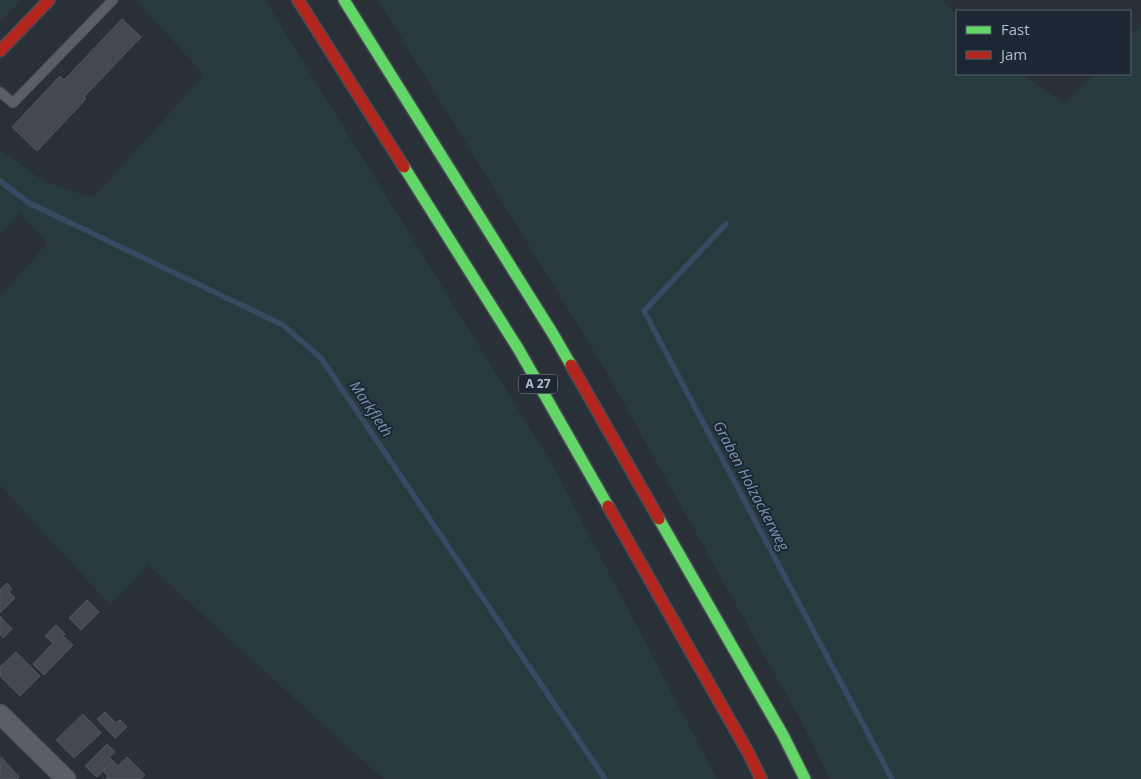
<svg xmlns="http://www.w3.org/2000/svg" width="1141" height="779" font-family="'Open Sans',sans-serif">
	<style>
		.green { fill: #273a3e }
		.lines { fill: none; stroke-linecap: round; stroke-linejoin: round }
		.stream { stroke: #384963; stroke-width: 5.5 }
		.building { fill: #444950; stroke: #52575f }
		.lane-casing { stroke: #484c53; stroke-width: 11 }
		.street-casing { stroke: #484c53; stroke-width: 21 }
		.fast-casing { stroke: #484c53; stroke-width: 14 }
		.jam-casing { stroke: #484c53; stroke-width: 14 }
		.lane { stroke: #5a5e66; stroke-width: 9 }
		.street { stroke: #5a5e66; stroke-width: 19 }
		.fast { stroke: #63d668; stroke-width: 11 }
		.jam { stroke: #b3261e; stroke-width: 11 }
		.labels { text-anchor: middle; stroke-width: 4; stroke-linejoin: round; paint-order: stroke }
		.shield { fill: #1d2633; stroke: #878f9c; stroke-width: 1 }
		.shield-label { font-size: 12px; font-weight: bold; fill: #b4bcc9 }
		.water-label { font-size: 15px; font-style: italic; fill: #7c92b1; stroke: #1d2633 }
	</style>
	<rect width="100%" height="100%" fill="#2a3038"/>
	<g class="green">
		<path d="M0,0H21L0,22Z"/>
		<path d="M136,0H265L552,464L717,779H383L148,565L110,605L0,485V297L47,243L20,213L0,234V149L43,181L93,198L204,75Z"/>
		<path d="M378,0H942L957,15V74H1021L1065,104L1094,74H1130V37L1141,25V779H830L807,732L606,371Z"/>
	</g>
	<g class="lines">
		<g class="stream">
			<path d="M0,181L29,203L283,325L321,358L605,779"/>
			<path d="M726,224L644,311L892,779"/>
		</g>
	</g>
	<g class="building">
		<path d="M122,19L141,37L84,97L86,99L37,151L12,127L60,76L64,80Z"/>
		<path d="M7,583L12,589L9,592L15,598L0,613V590Z"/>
		<path d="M87,600L99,612L81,630L69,618Z"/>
		<path d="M0,616L12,629L3,638L0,634Z"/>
		<path d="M56,625L65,634L63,636L73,645L44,675L33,664L53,643L45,636Z"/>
		<path d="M16,652L40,676L20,696L0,676V667Z"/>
		<path d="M105,712L116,723L120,720L127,727L115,738L97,719Z"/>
		<path d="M83,714L101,733L74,758L56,740Z"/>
		<path d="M107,744L115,752L109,757L113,761L97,777L85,766Z"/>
		<path d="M1,757L19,777L17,779H0Z"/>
		<path d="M127,757L145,775L141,779H106L108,776L103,771L113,761L118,766Z"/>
	</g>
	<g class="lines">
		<g class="lane-casing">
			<path id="lane" d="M0,92L13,103L113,0"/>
		</g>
		<g class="street-casing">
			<path id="street" d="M0,714L66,779"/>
		</g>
		<g class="fast-casing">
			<g id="fast">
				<path d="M344,0L553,334L571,365"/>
				<path d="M404,167L519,350L608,506"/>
				<path d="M659,519L783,735L805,779"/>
			</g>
		</g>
		<g class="jam-casing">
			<g id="jam">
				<path d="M298,0L404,167"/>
				<path d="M0,51L49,0"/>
				<path d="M571,365L659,519"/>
				<path d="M608,506L749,754L761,779"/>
			</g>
		</g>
		<use href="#lane" class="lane"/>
		<use href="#street" class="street"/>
		<use href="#fast" class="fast"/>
		<use href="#jam" class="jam"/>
	</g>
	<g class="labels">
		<rect class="shield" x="519" y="374.5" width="38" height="19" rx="4"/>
		<g class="shield-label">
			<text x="538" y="388">A 27</text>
		</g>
		<g class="water-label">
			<text transform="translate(371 409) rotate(56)" y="5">Markfleth</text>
			<text transform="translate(751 486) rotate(62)" y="5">Graben Holzackerweg</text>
		</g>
	</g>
	<rect x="956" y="10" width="175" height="65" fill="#1d2633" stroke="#59626f"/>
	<rect x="966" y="26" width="25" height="8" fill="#63d668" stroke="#59626f"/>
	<text x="1001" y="35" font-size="15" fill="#b4bcc9">Fast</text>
	<rect x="966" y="51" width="25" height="8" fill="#b3261e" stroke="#59626f"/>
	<text x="1001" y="60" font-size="15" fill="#b4bcc9">Jam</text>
</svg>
